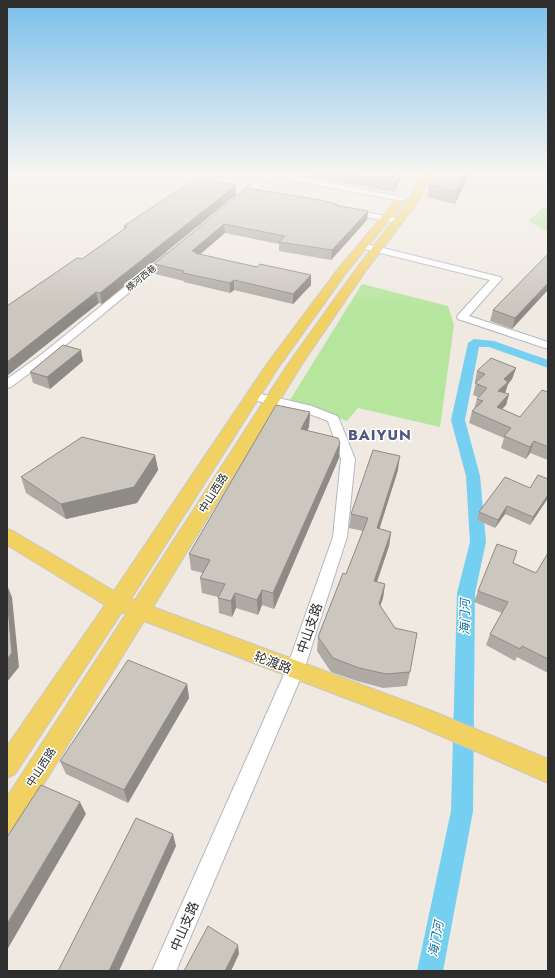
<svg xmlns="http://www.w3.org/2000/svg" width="555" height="978" font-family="Jost,'Noto Sans SC',sans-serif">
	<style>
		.green { fill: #b6e59e }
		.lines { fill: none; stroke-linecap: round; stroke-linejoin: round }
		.canal { fill: #75cff0; fill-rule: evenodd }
		.minor-casing { stroke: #b4b7c1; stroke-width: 2 }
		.major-casing { stroke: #c9c9c9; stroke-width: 2 }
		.minor { fill: #fff; fill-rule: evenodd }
		.major { fill: #f2d163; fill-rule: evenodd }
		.wall { fill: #afaba4 }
		.shaded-wall { fill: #8e8b86 }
		.building { fill: #cbc7bf; stroke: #8e8b86 }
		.labels { text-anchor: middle; stroke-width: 3; stroke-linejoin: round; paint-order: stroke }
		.far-street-label { font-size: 9px; fill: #2e2e2e; stroke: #fff }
		.street-label { font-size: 11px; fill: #2e2e2e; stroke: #fff }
		.water-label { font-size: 12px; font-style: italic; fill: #0d6fa3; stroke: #fff }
		.near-street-label { font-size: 13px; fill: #2e2e2e; stroke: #fff }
		.district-label { font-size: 15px; font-weight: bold; letter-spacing: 1px; fill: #4d5680; stroke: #fff }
	</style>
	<rect width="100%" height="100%" fill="#efe9e1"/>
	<g class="green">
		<path d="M544,207H548V232L528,221Z"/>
		<path d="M362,284L448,306L454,325L440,427L358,408L347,421L290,400Z"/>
	</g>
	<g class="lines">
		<path class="canal" d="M474,339L494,341L548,360V368L489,347H479L465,420L480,476L486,542L475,593L473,811L443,971H417L451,811L457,593L470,542L466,476L451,420L468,343Z"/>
		<g class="minor-casing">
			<g id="minor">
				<path d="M156,172H172L217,183L213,185Z"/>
				<path d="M262,172H278L402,197L406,199L402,201L273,177L240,202H234V198L265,175Z"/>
				<path d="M346,209L399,218L403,221L399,224L349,213L345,211Z"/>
				<path d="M363,243L500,277L502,279L500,281L469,316L548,342V349L458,319L457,317L458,315L490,280L360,248L358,246Z"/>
				<path d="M168,253L171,254V258L50,358L11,387L7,388V379L42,354L165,254Z"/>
				<path d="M253,392L312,406L337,416L339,419L355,459L347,537L304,670L176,971H152L286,670L333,537L341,459L328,421L304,412L249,399L247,396L249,393Z"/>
			</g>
		</g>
		<g class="major-casing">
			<path id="major" d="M423,172H433L419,200L362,276L302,364L153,607L432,711L548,759V783L416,725L144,621L16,829L7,833V797L126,614L122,612L15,774L7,778V746L105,605L7,545V529L13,531L114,591L267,364L338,269L396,200H402L404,202L402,204L346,273L278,368L131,599L135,600L288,364L354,272L409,199Z"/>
		</g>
		<use href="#minor" class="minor"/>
		<use href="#major" class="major"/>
	</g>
	<g class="wall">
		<path d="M307,172H404L394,192L307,176Z"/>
		<path d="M436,172H470L455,204L427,197L429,185Z"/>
		<path d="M540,172H548V175L539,174Z"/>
		<path d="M214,179V181L236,195L102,304L99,303L82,259L124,229V226Z"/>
		<path d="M247,188L368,211L367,220L331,260L279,251V244L225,233L200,254L311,285L293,304L234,290L230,293L184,282V281L155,274L154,264Z"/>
		<path d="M548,254L512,329L490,321L493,310Z"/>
		<path d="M83,361L50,389L33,383L30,372Z"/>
		<path d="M516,368L512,379L508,384L505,393L509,394L506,405L502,409L520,417L548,392V460L530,453L526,459L501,448L504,438L469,423L472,411L474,409L477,399L478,397L473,395L476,383L475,382L477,371Z"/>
		<path d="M310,412L309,427L307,431L340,443L339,458L274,609L262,605L258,615L236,608L232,617L219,613L218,597L202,593L200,578L203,573L191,570L189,554Z"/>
		<path d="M155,455L158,470L137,503L66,519L26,493L21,477Z"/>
		<path d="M398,470L379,529L391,532L389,546L377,582L385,584L383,598L380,606L410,672L407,686L383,688L357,681L331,672L317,651L318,637L346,574L363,531L349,528L351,514Z"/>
		<path d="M548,479V498L530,525L505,514L495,528L477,520L479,512Z"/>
		<path d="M548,553V673L517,657L515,661L486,645L490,634L502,613L474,602L478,591L513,563L536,573Z"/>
		<path d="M187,684L189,698L128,803L66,774L60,761Z"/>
	</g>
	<g class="shaded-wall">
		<path d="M401,172H404L394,192L395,183Z"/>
		<path d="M466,172H470L455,204L457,191Z"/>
		<path d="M236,185V195L102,304L100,293Z"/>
		<path d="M368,211L367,220L331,260L332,250Z"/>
		<path d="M224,224L225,233L197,257L192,251Z"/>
		<path d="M311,275V285L293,304V294Z"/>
		<path d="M234,280V290L230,293V283Z"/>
		<path d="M548,283V290L512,329L515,318Z"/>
		<path d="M96,292L99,303L7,376V362Z"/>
		<path d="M81,350L83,361L50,389L47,377Z"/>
		<path d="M516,368L512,379L508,384L505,393L498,391L504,379Z"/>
		<path d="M509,394L506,405L493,418L497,407Z"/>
		<path d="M310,412L309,427L300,444L301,429Z"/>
		<path d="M534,441L530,453L526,459L530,447Z"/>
		<path d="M340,443L339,458L274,609L273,593Z"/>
		<path d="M155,455L158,470L137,503L66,519L61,504Z"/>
		<path d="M400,456L398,470L375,543L377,528Z"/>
		<path d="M548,495V498L530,525L533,517Z"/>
		<path d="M507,506L505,514L495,528L498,520Z"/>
		<path d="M391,532L389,546L372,596L374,581Z"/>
		<path d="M385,584L383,598L376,618L379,604Z"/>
		<path d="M7,585L12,597L19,667L7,682Z"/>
		<path d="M262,590V605L258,615L257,600Z"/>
		<path d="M235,593L236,608L232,617L231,601Z"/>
		<path d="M187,684L189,698L128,803L124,790Z"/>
		<path d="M80,802L86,814L7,950V924Z"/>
		<path d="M173,834L176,846L119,971H109Z"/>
		<path d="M238,945L239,954L231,971H225Z"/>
	</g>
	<g class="building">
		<path d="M332,172H401L395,183Z"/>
		<path d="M436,172H466L457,191L429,185Z"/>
		<path d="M199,176L214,179L211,181L236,185L100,293L96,292L7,362V306L77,258L82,259L127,227L124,226Z"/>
		<path d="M247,188L320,200L337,204L335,205L368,211L332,250L279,242L285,236L224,224L192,251L197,252L195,253L230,261L257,267L260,264L311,275L293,294L234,280L230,283L183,273L184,271L154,264Z"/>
		<path d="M548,254V283L515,318L493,310Z"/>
		<path d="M63,345L81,350L47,377L30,372Z"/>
		<path d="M491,358L516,368L504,379L508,382L498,391L509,394L497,407L520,417L542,390L548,392V447L534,441L530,447L504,436L511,428L472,411L483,401L477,399L487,388L475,383L485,374L477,371Z"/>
		<path d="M276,405L310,412L301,429L338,438L340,443L273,593L262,590L257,600L235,593L231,601L218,598L225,584L200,578L210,560L189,554Z"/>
		<path d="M82,437L155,455L134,487L61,504L21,477Z"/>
		<path d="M373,450L400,456L377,528L391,532L374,581L385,584L379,604L395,628L417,633L410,672L386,674L359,668L333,658L318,637L343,573L346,574L368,518L351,514Z"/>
		<path d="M538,475L548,479V495L533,517L507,506L498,520L479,512L505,477L530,488Z"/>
		<path d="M497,544L517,551L513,563L536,573L548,553V659L522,646L520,649L490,634L508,602L478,591Z"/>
		<path d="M7,596L12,653L7,659Z"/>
		<path d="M128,660L187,684L124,790L60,761Z"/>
		<path d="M41,785L80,802L7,924V837Z"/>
		<path d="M136,818L173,834L109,971H58Z"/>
		<path d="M208,926L238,945L225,971H184Z"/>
	</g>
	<linearGradient id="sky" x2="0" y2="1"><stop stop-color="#7abfeb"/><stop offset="0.56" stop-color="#f8f5f2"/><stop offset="1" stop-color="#f8f5f2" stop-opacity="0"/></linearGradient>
	<rect width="555" height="309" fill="url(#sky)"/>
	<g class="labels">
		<g class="far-street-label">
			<text transform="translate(141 278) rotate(-39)" y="3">横河西巷</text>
		</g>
		<g class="street-label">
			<text transform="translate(213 493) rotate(-58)" y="4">中山西路</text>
			<text transform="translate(41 767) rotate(-57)" y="4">中山西路</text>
		</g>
		<g class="water-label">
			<text transform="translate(465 617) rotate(-89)" y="4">海门河</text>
			<text transform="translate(436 939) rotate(-79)" y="4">海门河</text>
		</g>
		<g class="near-street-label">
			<text transform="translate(309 628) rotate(-71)" y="5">中山支路</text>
			<text transform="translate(273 662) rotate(21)" y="5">轮渡路</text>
			<text transform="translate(184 926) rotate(-67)" y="5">中山支路</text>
		</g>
		<g class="district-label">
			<text x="380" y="440">BAIYUN</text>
		</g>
	</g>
	<rect width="555" height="978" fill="none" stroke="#2e2e2e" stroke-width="16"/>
</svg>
